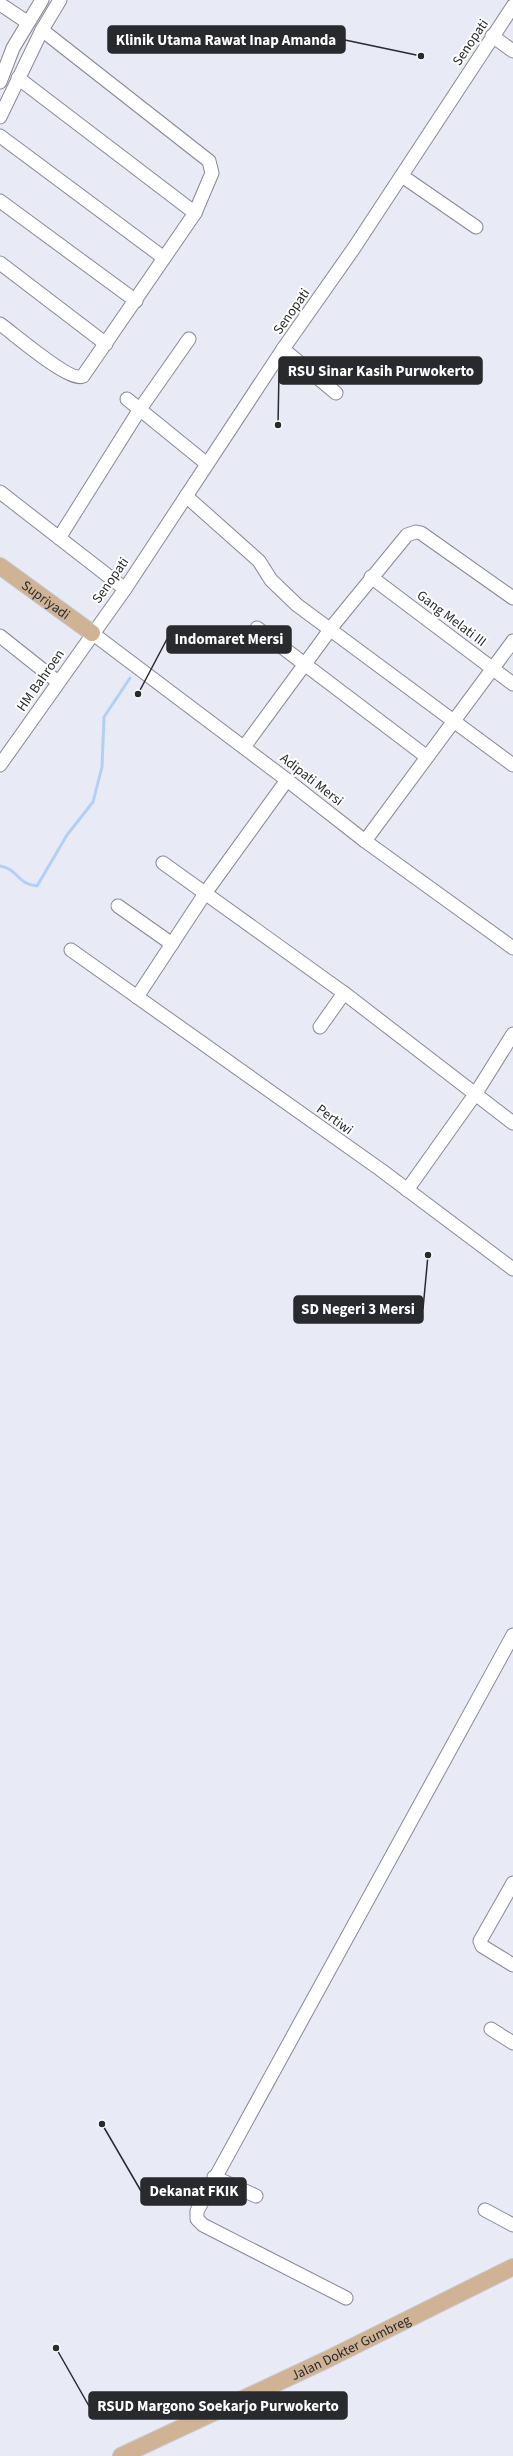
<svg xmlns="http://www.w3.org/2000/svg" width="513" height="2456" font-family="'Source Sans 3',sans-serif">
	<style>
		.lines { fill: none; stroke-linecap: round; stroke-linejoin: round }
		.stream { stroke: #b2d0f6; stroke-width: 3 }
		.minor-casing { stroke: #878993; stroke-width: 15 }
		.major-casing { stroke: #c7c8c9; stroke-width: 18 }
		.minor { stroke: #fff; stroke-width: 13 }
		.major { stroke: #d0b394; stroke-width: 16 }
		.labels { text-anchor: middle; stroke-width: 4; stroke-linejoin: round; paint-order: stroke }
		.street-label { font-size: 14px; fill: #292a2e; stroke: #fff }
		.leader { fill: none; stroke: #292a2e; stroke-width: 1.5 }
		.callout-dot { fill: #292a2e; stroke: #fff; stroke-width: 1.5 }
		.callout { fill: #292a2e; stroke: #292a2e; stroke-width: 1.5 }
		.callout-label { font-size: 15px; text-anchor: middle; font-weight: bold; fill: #fff }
	</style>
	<rect width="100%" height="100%" fill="#e8eaf5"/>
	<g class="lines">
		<path class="stream" d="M0,866C18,869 17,884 37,886L67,835L93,802L102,767L104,717L130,678"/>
		<g class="minor-casing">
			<g id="minor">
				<path d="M0,4L27,22"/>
				<path d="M492,36L513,51"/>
				<path d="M18,78L195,213"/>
				<path d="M0,82L13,48L42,0"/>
				<path d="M0,117L42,30L60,0"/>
				<path d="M0,136L164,258"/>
				<path d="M402,176L476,227"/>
				<path d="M0,201L136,301"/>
				<path d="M0,263L106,344"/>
				<path d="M0,324C13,333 70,383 83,376L195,213L212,173L209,161L42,30"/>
				<path d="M283,349L336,393"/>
				<path d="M127,399L207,464"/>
				<path d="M0,492L125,589"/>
				<path d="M186,496L259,561L271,580L297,605L513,765"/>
				<path d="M59,538L140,409L189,339"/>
				<path d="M371,577L513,684"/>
				<path d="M257,628L427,757"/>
				<path d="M92,633L287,780L365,841L513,948"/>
				<path d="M0,636L58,682"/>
				<path d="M244,747L335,623L407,535L416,532L421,533L513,598"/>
				<path d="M0,765L125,589L283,349L354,248L513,6"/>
				<path d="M365,841L513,641"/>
				<path d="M163,863L344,993L513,1123"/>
				<path d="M118,906L172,944"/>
				<path d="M71,950L381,1170L513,1269"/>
				<path d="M137,997L206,892L287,780"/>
				<path d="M320,1027L344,993"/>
				<path d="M407,1190L476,1093L513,1034"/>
				<path d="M513,1883L480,1941L482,1946L513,1965"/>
				<path d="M491,2029L513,2043"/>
				<path d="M214,2177L256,2196"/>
				<path d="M485,2210L513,2225"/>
				<path d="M346,2298L203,2225L197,2219V2211L513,1635"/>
			</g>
		</g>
		<g class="major-casing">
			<g id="major">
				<path id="s1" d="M0,566L92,633"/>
				<path id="s2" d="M121,2456L326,2360L513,2267"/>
			</g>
		</g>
		<use href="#minor" class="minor"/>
		<use href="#major" class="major"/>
	</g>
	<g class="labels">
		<g class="street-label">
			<text transform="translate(470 42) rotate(-56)" y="5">Senopati</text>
			<text transform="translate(291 311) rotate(-55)" y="5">Senopati</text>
			<text transform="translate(110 580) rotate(-55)" y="5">Senopati</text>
			<text dy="5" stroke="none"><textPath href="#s1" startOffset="57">Supriyadi</textPath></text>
			<text transform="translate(452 618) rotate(37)" y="5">Gang Melati III</text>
			<text transform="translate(40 680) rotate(-55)" y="5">HM Bahroen</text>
			<text transform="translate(312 779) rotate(38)" y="5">Adipati Mersi</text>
			<text transform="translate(335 1119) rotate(36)" y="5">Pertiwi</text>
			<text dy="5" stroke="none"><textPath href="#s2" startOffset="254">Jalan Dokter Gumbreg</textPath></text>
		</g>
	</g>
	<path class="leader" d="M421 56L345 40M278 425L279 371M138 694L167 639M428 1255L423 1309M102 2124L141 2191M56 2348L89 2406"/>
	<g class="callout-dot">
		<circle cx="421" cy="56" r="4"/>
		<circle cx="278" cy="425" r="4"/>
		<circle cx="138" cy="694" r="4"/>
		<circle cx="428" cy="1255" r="4"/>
		<circle cx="102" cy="2124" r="4"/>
		<circle cx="56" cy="2348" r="4"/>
	</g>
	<g class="callout">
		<rect x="108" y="26" width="237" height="27" rx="4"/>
		<rect x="279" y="357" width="203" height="27" rx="4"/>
		<rect x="167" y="626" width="124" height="27" rx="4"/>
		<rect x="294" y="1296" width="129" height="27" rx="4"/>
		<rect x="141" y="2178" width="105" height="27" rx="4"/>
		<rect x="89" y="2392" width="258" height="27" rx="4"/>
	</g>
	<g class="callout-label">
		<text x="226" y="45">Klinik Utama Rawat Inap Amanda</text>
		<text x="381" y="376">RSU Sinar Kasih Purwokerto</text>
		<text x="229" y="644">Indomaret Mersi</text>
		<text x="358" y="1314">SD Negeri 3 Mersi</text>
		<text x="194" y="2196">Dekanat FKIK</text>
		<text x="218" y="2411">RSUD Margono Soekarjo Purwokerto</text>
	</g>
</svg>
